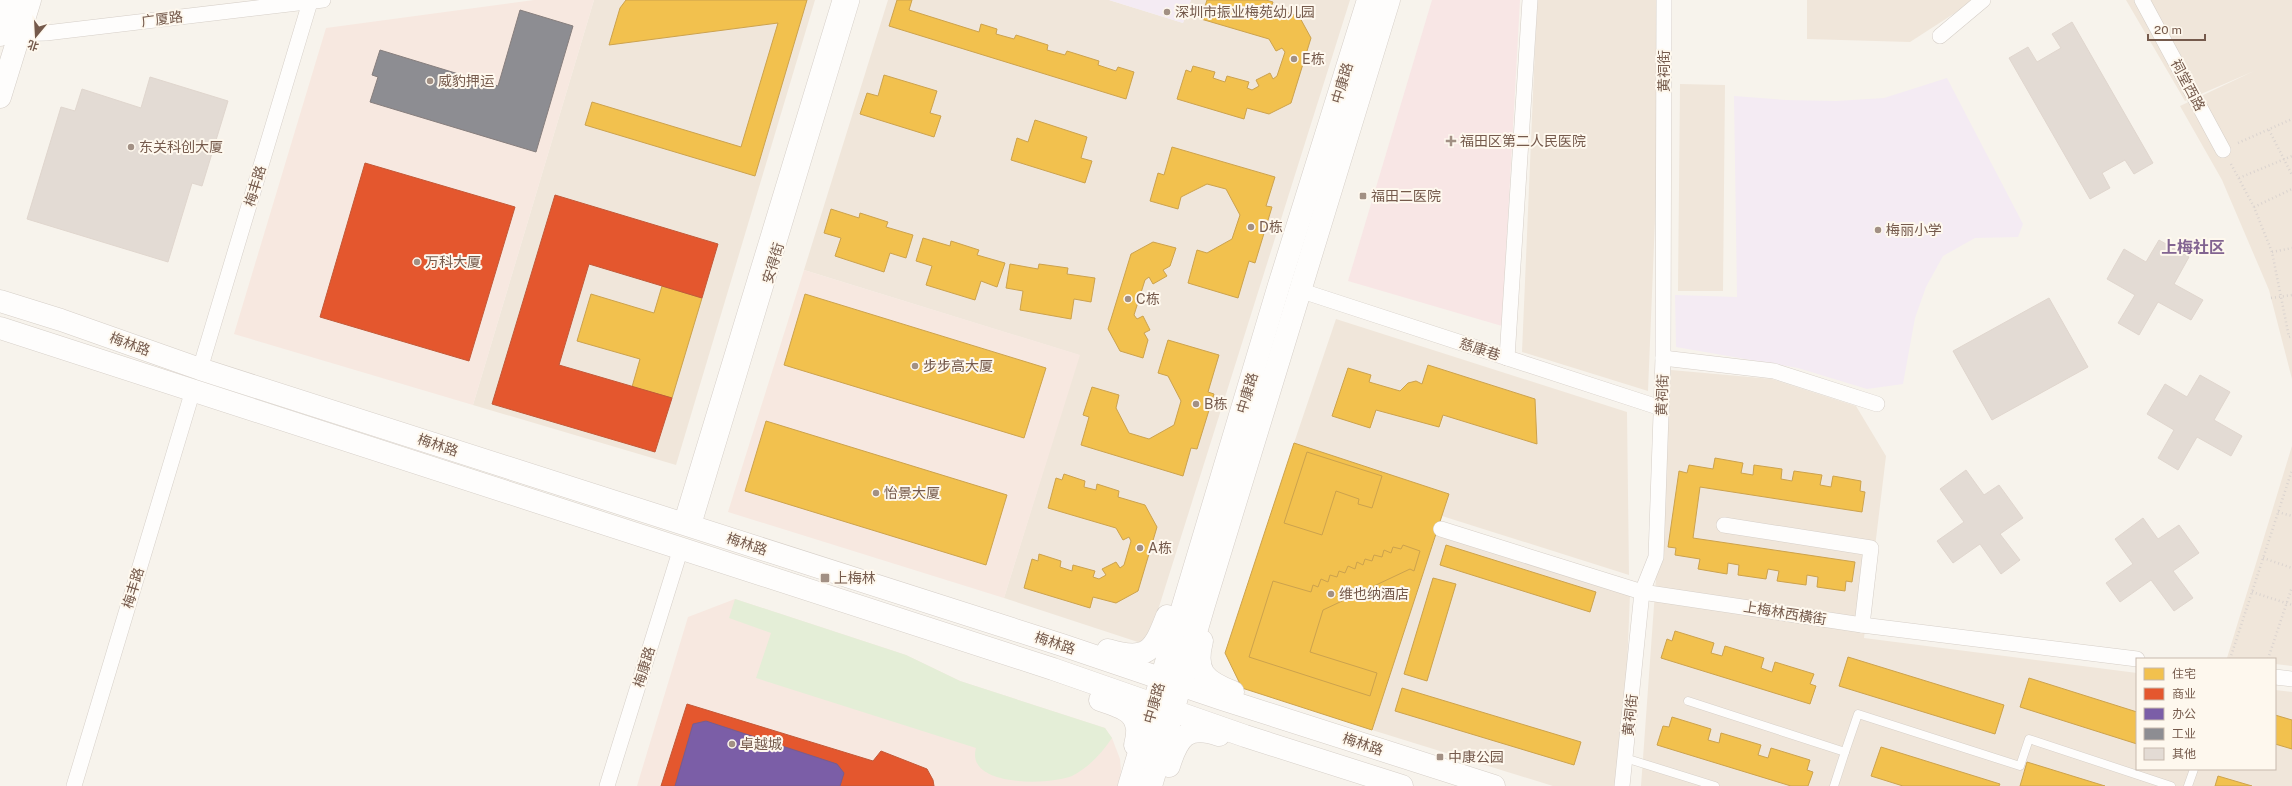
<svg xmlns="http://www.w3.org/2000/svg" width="2292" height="786" font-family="'Public Sans','Noto Sans SC',sans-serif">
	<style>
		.residential { fill: #f0e6da }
		.commercial { fill: #f7e8e0 }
		.education { fill: #f4ebf3 }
		.medical { fill: #f8e6e5 }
		.green { fill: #e4eed7 }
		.homes { fill: #f2c14e; stroke: #cca24d }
		.shops { fill: #e4572e; stroke: #c35837 }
		.offices { fill: #7b5ea7; stroke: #795d8c }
		.industry { fill: #8d8d92; stroke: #867e7d }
		.building { fill: #e3dbd4; stroke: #e0d6ce }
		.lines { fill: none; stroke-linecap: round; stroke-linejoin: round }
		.service-casing { stroke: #d6cfc8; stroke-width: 9 }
		.minor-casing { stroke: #d6cfc8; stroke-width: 16 }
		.secondary-casing { stroke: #d6cfc8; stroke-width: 23 }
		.path { stroke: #dad3cf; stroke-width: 2.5; stroke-dasharray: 1 3; stroke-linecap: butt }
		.service { stroke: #fefdfc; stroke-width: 8 }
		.minor { stroke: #fefdfc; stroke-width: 15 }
		.secondary { stroke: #fefdfc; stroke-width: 22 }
		.poi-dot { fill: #a29084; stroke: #fef8ee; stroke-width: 1.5 }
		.labels { text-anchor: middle; stroke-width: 4; stroke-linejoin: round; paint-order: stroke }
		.poi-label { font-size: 14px; fill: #755a4c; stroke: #fef8ee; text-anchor: start }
		.street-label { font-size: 14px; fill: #755a4c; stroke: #fef8ee }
		.quarter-label { font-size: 16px; font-weight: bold; fill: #826491; stroke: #fef8ee }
	</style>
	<rect width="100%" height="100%" fill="#f7f3ec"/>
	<g class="residential">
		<path d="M594,0H815L676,465L473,405Z"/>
		<path d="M888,0H1109L1183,23L1191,0H1350L1147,645L1004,598L1079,355L804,270Z"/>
		<path d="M1537,0H1664L1648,391L1522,352Z"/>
		<path d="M1807,0H1975L1910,42L1807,39Z"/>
		<path d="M2126,0H2292V379L2269,290L2222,180L2180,106L2254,71L2185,101Z"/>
		<path d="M1680,84L1725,85L1723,291H1678Z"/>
		<path d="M1336,319L1627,412L1629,575L1442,516L1449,494L1294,443Z"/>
		<path d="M1671,370L1772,379L1856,406L1886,456L1864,638L2137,673V769H2275V690L2292,692V786H1641Z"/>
		<path d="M2292,446V666L2275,664V659L2227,658Z"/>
		<path d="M1436,535L1630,594L1623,765L1616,786H1553L1372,730Z"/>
	</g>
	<g class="commercial">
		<path d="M534,0H594L473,405L234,334L326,28Z"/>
		<path d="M804,270L1080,355L1004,598L728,512Z"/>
		<path d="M735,599L906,655L960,681L1105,728L1112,738L1120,759L1121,770L1119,786H637L688,617Z"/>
	</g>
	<g class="education">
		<path d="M1109,0H1191L1183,23Z"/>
		<path d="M1947,78L2023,224L2018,237L1975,238L1943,256L1926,287L1915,318L1903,384L1867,389L1798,368L1676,347L1675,295L1737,297L1734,96L1786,100L1836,101L1884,98Z"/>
	</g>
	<path class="medical" d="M1432,0H1520L1502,326L1348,281Z"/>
	<path class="green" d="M735,599L906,655L960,681L1105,728L1112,738C1101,754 1089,767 1072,776C1046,786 965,786 976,748L756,678L771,633L729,618Z"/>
	<g class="homes">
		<path d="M626,0H807L755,176L585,125L592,102L741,147L778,23L609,45L620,8Z"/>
		<path d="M897,0H912L909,10L979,32L981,24L997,29L996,34L1014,39L1016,35L1048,45L1047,50L1065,55L1067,51L1099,61L1098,65L1116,71L1118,67L1134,72L1126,99L889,26Z"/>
		<path d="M1207,0H1266L1273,2L1271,8L1299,16L1311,38L1291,103L1269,114L1247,108L1244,119L1177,99L1186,70L1191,72L1193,66L1215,72L1213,78L1225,82L1227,76L1249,82L1247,88L1252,90L1259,86L1256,80L1270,73L1273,79L1277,76L1285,52L1282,48L1276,51L1269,39L1201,19Z"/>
		<path d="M884,75L937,91L930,113L941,116L934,137L860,114L867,93L878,96Z"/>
		<path d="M1035,120L1087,137L1081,158L1092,161L1085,183L1011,160L1017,138L1028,142Z"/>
		<path d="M1172,147L1275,177L1266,206L1272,207L1255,263L1249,261L1238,298L1188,283L1197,250L1207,253L1232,239L1240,215L1226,189L1207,184L1181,197L1178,209L1150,201L1158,173L1164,175Z"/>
		<path d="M831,209L859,218L860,213L888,222L886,227L913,235L906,258L890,253L884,272L835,256L841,238L824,233Z"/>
		<path d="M923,238L950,246L951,241L979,250L977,255L1005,263L997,287L981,281L975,300L926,285L932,266L916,261Z"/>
		<path d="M1153,242L1176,248L1170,266L1163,270L1167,276L1153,284L1149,277L1145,280L1134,315L1137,319L1143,316L1150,330L1144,333L1148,340L1143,358L1120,351L1108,329L1131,254Z"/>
		<path d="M1010,264L1038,269L1039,264L1068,268L1067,274L1095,278L1091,302L1074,299L1071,319L1020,310L1023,291L1006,288Z"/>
		<path d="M662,286L702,298L672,398L632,387L640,359L577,341L591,294L654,313Z"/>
		<path d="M805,294L1046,368L1024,438L784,365Z"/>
		<path d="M1168,340L1219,355L1208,392L1214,394L1197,449L1191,448L1183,476L1081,445L1089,417L1083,415L1092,387L1119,395L1116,408L1129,433L1149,439L1174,425L1181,401L1168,376L1158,373Z"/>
		<path d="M1428,365L1535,399L1537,444L1443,415L1439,427L1376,410L1370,428L1332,416L1348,368L1371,375L1369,382L1400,391L1408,383L1416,381L1422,384Z"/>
		<path d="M766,421L1007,495L986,565L745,491Z"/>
		<path d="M1294,443L1449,494L1372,730L1242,688L1225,653Z"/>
		<path d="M1307,452L1382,476L1372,508L1358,504L1359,499L1336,491L1322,535L1284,523Z"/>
		<path d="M1715,458L1743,463L1741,473L1753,475L1754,465L1782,469L1781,479L1792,481L1794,471L1822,475L1820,485L1831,487L1833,476L1861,481L1860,491L1865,492L1862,512L1700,487L1693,538L1855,562L1852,582L1846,581L1845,591L1817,587L1818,577L1807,575L1806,585L1777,581L1779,571L1768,569L1766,579L1738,575L1739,565L1728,563L1727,574L1698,569L1700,559L1675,555L1676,548L1668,547L1679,471L1687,473L1689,465L1713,469Z"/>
		<path d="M1064,474L1085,481L1084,487L1096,490L1097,484L1119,491L1118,497L1145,505L1157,527L1138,591L1116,603L1093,597L1090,608L1024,588L1032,559L1038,561L1039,554L1061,561L1060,567L1072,571L1073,565L1095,571L1093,577L1099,579L1106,575L1102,569L1116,562L1120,568L1124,565L1131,541L1129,537L1123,540L1116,528L1048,508L1056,478L1062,480Z"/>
		<path d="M1403,545L1420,551L1414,571L1410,569L1323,610L1310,652L1377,673L1370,696L1249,657L1273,581L1311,592L1313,585L1318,587L1321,579L1328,582L1330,575L1337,577L1339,571L1345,573L1348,566L1355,569L1357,562L1363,565L1365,559L1372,561L1374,555L1382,557L1384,550L1391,553L1393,547L1401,549Z"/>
		<path d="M1446,545L1596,592L1590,612L1440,565Z"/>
		<path d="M1433,578L1456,584L1427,681L1404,674Z"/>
		<path d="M1675,631L1714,643L1711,653L1722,656L1725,646L1764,658L1761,668L1772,672L1775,662L1814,674L1810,684L1816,686L1810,704L1661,658L1667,639L1672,641Z"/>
		<path d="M1848,657L2004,705L1995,734L1839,686Z"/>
		<path d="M2029,678L2137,712V744L2020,707Z"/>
		<path d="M1402,688L1581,742L1574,765L1395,711Z"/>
		<path d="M2275,715L2292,720V749L2275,744Z"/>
		<path d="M1672,717L1711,729L1708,740L1719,743L1721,733L1761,745L1758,755L1768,758L1771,748L1810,760L1807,770L1813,772L1808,786H1791L1657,745L1663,726L1669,727Z"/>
		<path d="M1881,747L2000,784L1999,786H1903L1871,776Z"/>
		<path d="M2027,762L2105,786H2020Z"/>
		<path d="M2218,776L2252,786H2215Z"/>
	</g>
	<g class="shops">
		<path d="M365,163L515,207L469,361L320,317Z"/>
		<path d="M555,195L718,244L702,298L589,264L559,365L672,398L655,452L492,404Z"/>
		<path d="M687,704L873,761L881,751L927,769L933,780L934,786H661Z"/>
	</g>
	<path class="offices" d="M706,721L837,764L844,773L840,786H675L693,724Z"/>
	<path class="industry" d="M520,10L573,26L536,152L370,102L378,77L372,75L380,50L498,86Z"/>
	<g class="building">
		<path d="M2072,22L2153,163L2134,174L2125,160L2102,173L2110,188L2090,199L2009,58L2028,47L2037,62L2061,48L2052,34Z"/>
		<path d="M150,77L228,101L202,186L192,183L168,262L27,219L61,107L75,111L82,89L141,108Z"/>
		<path d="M2159,240L2189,257L2174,284L2203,300L2191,320L2158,302L2139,335L2118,323L2135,295L2107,279L2124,249L2146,262Z"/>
		<path d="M2049,298L2088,367L1992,420L1953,351Z"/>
		<path d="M2200,375L2230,392L2214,420L2242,436L2231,456L2197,437L2178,470L2158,458L2174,430L2147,414L2165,384L2187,397Z"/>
		<path d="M1966,470L1984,495L1999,485L2023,518L2000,534L2020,560L2001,574L1980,544L1953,563L1937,541L1964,522L1940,489Z"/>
		<path d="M2143,518L2158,539L2179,525L2199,553L2173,571L2193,598L2174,611L2151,580L2120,602L2106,583L2133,564L2115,539Z"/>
	</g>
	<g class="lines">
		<g class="service-casing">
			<g id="service">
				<path d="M1688,701L1845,752L1858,714L2020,766L2029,739L2171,786"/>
				<path d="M1625,758L1715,786"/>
				<path d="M1834,786L1845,752"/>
				<path d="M2188,786L2194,769"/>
			</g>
		</g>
		<g class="minor-casing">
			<g id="minor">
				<path d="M2142,0L2223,150"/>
				<path d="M11,34L46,33L323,0"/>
				<path d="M1940,36L1983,0"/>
				<path d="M1299,290L1661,408"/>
				<path d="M1507,358L1530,0"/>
				<path d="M1663,358L1774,371L1877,404"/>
				<path d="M200,369L310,2"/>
				<path d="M681,523L840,0"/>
				<path d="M1724,525L1871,548L1862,625"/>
				<path d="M693,527L852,0"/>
				<path d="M1441,529L1642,592L1862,625L2137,659"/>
				<path d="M2275,677L2292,679"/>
				<path d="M74,786L193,390"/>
				<path d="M607,786L681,548"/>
				<path d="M1622,786L1642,592L1656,557L1663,358L1664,0"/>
			</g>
		</g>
		<g class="secondary-casing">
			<g id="secondary">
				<path d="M0,35L11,0"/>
				<path d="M0,97L30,0"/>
				<path d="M0,301L61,320L200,369L1062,645L1222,699L1494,786"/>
				<path d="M0,328L1053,669L1245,736L1402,786"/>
				<path d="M1202,641C1194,672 1205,681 1233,692"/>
				<path d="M1108,650C1148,662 1154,650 1167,616"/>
				<path d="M1100,700C1125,708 1144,714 1135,745"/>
				<path d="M1169,766C1178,737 1187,724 1219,735"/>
				<path d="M1129,786L1279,285L1368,0"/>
				<path d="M1151,786L1204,605L1389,0"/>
			</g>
		</g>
		<g class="path">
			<path d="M2269,130L2292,175"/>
			<path d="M2238,143L2292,119"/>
			<path d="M2231,164L2254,207L2272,252L2289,337L2292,336"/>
			<path d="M2239,178L2292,156"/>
			<path d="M2254,207L2292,189"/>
			<path d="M2272,252L2292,248"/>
			<path d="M2271,298L2292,295"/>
			<path d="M2278,512L2292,516"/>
			<path d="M2263,558L2292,568"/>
			<path d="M2252,592L2292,605"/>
			<path d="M2230,659L2292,470"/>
			<path d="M2268,659L2292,587"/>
		</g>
		<use href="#service" class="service"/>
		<use href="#minor" class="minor"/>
		<use href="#secondary" class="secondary"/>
	</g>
	<g class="poi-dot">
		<circle cx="1167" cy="12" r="4"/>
		<circle cx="1294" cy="59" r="4"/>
		<circle cx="430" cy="81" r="4"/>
		<path d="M1449 135h4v4h4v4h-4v4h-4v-4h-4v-4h4z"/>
		<circle cx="131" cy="147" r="4"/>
		<rect x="1359" y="192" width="8" height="8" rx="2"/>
		<circle cx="1251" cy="227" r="4"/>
		<circle cx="1878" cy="230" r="4"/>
		<circle cx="417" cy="262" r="4"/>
		<circle cx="1128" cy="299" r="4"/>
		<circle cx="915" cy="366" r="4"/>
		<circle cx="1196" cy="404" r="4"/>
		<circle cx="876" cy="493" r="4"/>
		<circle cx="1140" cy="548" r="4"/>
		<rect x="820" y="573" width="10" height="10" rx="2"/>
		<circle cx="1331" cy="594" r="4"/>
		<circle cx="732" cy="744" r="4"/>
		<rect x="1436" y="753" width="8" height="8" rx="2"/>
	</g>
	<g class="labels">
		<g class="poi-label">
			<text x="1175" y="17">深圳市振业梅苑幼儿园</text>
			<text x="1302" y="64">E栋</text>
			<text x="438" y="86">威豹押运</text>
			<text x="1460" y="146">福田区第二人民医院</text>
			<text x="139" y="152">东关科创大厦</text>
			<text x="1371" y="201">福田二医院</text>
			<text x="1259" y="232">D栋</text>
			<text x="1886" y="235">梅丽小学</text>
			<text x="425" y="267">万科大厦</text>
			<text x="1136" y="304">C栋</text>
			<text x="923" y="371">步步高大厦</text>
			<text x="1204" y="409">B栋</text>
			<text x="884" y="498">怡景大厦</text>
			<text x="1148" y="553">A栋</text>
			<text x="834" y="583">上梅林</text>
			<text x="1339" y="599">维也纳酒店</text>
			<text x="740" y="749">卓越城</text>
			<text x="1448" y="762">中康公园</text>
		</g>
		<g class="street-label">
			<text transform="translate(162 19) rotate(-7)" y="5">广厦路</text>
			<text transform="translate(1664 71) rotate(-90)" y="5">黄祠街</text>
			<text transform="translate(1342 83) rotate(-73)" y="5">中康路</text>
			<text transform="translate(2188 85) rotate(62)" y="5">祠堂西路</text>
			<text transform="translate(255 186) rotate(-73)" y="5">梅丰路</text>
			<text transform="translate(773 263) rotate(-73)" y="5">安得街</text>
			<text transform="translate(130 344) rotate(20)" y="5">梅林路</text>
			<text transform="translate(1480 349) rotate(18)" y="5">慈康巷</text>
			<text transform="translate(1247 393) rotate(-73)" y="5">中康路</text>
			<text transform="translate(1662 395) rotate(-88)" y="5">黄祠街</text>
			<text transform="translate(438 445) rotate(18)" y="5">梅林路</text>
			<text transform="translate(747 544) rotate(18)" y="5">梅林路</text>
			<text transform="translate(133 588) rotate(-73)" y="5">梅丰路</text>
			<text transform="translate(1785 613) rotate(9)" y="5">上梅林西横街</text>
			<text transform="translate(1055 643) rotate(18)" y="5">梅林路</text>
			<text transform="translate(644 667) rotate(-73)" y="5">梅康路</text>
			<text transform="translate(1154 703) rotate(-74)" y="5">中康路</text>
			<text transform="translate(1630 715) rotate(-84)" y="5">黄祠街</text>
			<text transform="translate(1363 744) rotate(18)" y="5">梅林路</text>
		</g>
		<g class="quarter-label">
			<text x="2193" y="253">上梅社区</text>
		</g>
	</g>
	<rect x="2136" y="658" width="140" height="112" fill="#fef8ee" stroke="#c7b9ad"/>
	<rect x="2144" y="668" width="20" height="12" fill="#f2c14e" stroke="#c7b9ad"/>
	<text x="2172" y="678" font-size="12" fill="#755a4c">住宅</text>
	<rect x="2144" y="688" width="20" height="12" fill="#e4572e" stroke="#c7b9ad"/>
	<text x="2172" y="698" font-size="12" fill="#755a4c">商业</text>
	<rect x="2144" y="708" width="20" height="12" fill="#7b5ea7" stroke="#c7b9ad"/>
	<text x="2172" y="718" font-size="12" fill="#755a4c">办公</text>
	<rect x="2144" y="728" width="20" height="12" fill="#8d8d92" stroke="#c7b9ad"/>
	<text x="2172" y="738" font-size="12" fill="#755a4c">工业</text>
	<rect x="2144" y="748" width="20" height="12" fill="#e3dbd4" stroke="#c7b9ad"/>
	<text x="2172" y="758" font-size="12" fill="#755a4c">其他</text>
	<g transform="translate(36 36) rotate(198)" stroke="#fef8ee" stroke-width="3" paint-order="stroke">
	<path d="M0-3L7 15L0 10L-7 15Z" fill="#755a4c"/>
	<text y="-6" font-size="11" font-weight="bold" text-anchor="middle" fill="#755a4c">北</text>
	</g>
	<path d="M2148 34v6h57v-6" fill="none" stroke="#755a4c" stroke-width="2"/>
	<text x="2154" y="34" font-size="12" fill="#755a4c" stroke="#fef8ee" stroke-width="3" paint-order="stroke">20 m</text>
</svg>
